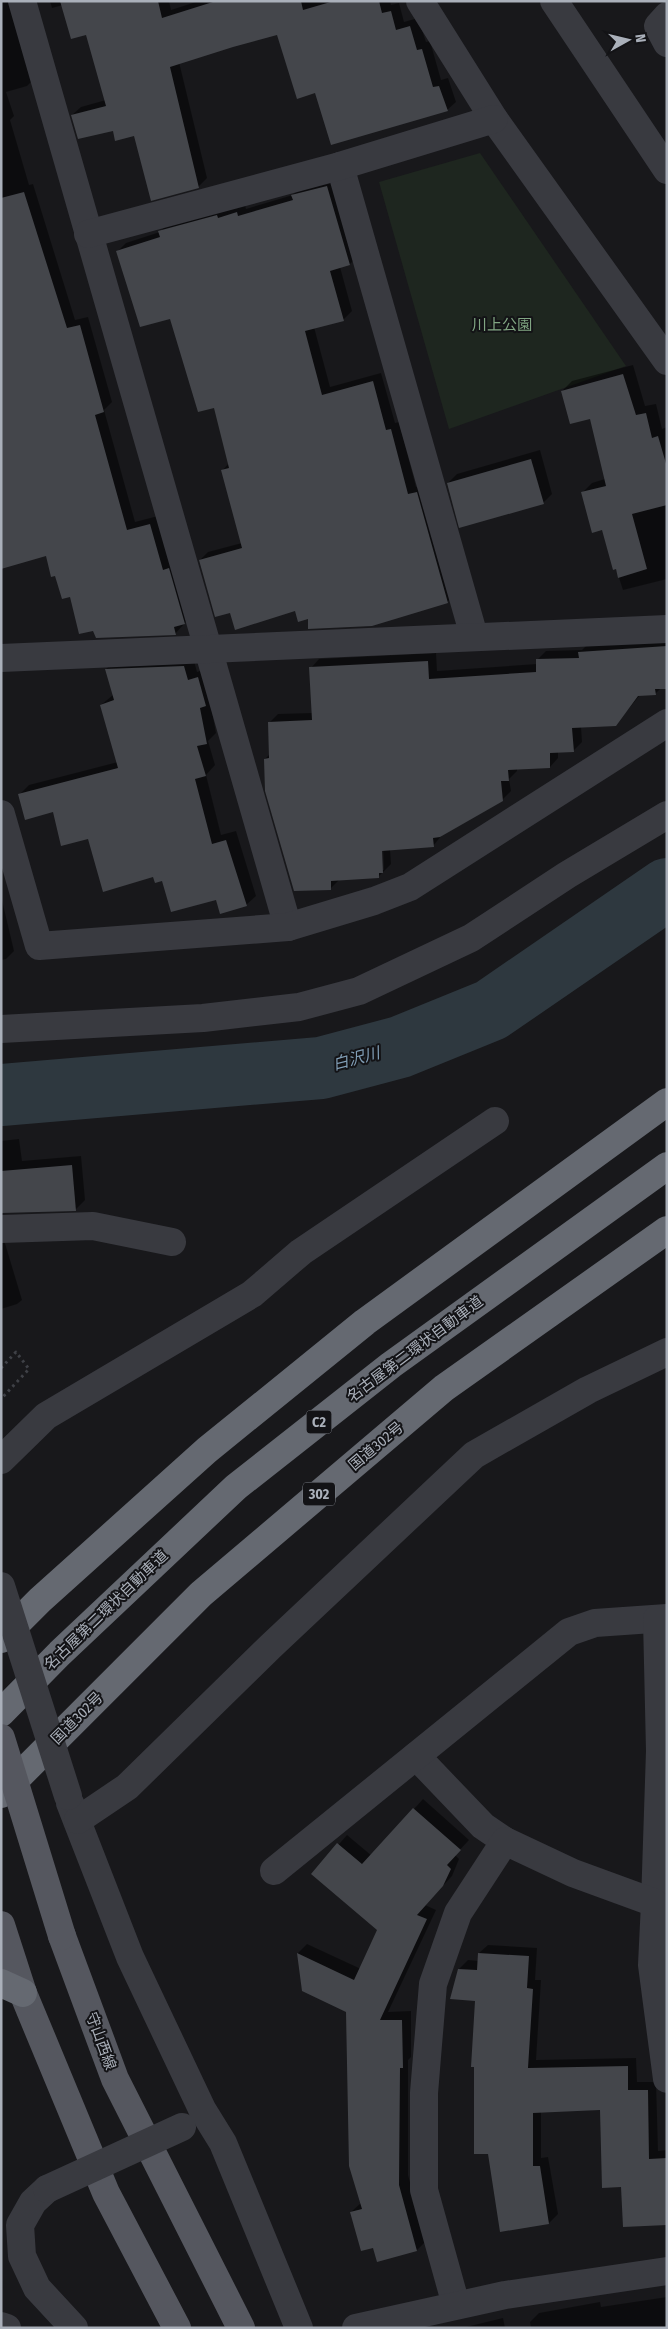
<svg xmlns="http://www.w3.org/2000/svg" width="668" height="2329" font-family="'Fira Sans Condensed','Noto Sans JP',sans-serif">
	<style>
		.green { fill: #1e261f }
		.shadow { fill: #0007; fill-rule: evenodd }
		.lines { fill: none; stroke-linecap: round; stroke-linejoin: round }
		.river { stroke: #2e383f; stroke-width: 62 }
		.building { fill: #44464b }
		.path { stroke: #3f4147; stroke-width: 3; stroke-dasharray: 2.5 4; stroke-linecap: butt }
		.minor { stroke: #393a40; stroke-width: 28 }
		.major { stroke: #55575f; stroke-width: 28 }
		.highway { stroke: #656971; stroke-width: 28 }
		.minor-bridge { stroke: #393a40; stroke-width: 28 }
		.major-bridge { stroke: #55575f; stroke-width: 28 }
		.labels { text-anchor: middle; stroke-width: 4; stroke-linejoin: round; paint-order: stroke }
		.shield { fill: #131316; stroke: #7d8189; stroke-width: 1 }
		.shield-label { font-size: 14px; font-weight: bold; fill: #aab0ba }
		.park-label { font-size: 15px; fill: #81a683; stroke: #131316 }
		.street-label { font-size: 15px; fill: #aab0ba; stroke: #131316 }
		.water-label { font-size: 16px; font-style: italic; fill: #819eb6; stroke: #131316 }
	</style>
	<rect width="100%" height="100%" fill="#18181b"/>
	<path class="green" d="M480,153L626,366L449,429L379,182Z"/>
	<g class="shadow">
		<path d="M1,1H15L35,78L27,86L6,92L14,116L10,120L29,185L33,184L75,320L88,317L112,402L104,410L135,522L158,516L193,614L175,634L94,629L56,574L47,554L1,568Z"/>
		<path d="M50,1H169L171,10L199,1H390L391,5L399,3L404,22L418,18L426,42L430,41L441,80L448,78L456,102L447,110L316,92L278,33L179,62L207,178L198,187L135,135L72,115L81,107L106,100L87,34L63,5L52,8Z"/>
		<path d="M336,178L358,256L350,264L340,267L352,311L344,319L314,327L330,387L381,373L395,423L399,422L416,487L425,484L456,594L447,602L309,618L296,610L231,611L200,560L208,552L242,543L223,470L229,463L215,406L171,317L118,251L126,243L160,232L168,223L245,205L246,209L293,195L301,187Z"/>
		<path d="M633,365L645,406L656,404L662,429L667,427V579L623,590L603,529L582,493L592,483L605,479L591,417L562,391L572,381Z"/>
		<path d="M540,450L552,494L543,503L448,483L457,474Z"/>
		<path d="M667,637V687L661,688L655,694L640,695L616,724L581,727L582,742L573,751L558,752V758L550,767L517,768V771L509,779L511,791L502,800L442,835L433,846L390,849L391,864L379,876L339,880L331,888L265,759L270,754L269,723L278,714L312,713L311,668L319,659L436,653L437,671L537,664V660L546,651L582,650L588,644ZM380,845H383L384,870H382Z"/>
		<path d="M193,657L197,672L207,669L210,701L216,733L208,741L215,765L206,775L221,835L236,831L256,896L246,905L154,876L89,838L54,811L19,795L29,785L118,762L101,705L113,695L106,669L115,660Z"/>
		<path d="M1,896L14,951L6,959L1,960Z"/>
		<path d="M19,1139L22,1161L81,1156L85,1200L75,1210L1,1212V1141Z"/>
		<path d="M1,1238L4,1240L22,1300L17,1304L1,1309Z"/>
		<path d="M423,1799L469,1840L455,1855L459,1859L452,1876L425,1905L436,1910L388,2012L411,2011V2057L408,2060V2175L426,2241L417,2250L351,2212L361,2203L348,2011L303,1990L298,1953L307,1944L361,1969L379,1930L313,1874L347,1835L372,1856Z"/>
		<path d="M488,1945L537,1948L535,1980H541L536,2060L636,2058L637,2082H656L658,2151L667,2150V2224L622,2186L602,2109L541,2111V2158L548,2157L558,2214L549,2223L476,2000L459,1969L468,1960L479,1961V1953Z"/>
		<path d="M667,2297V2328H531L530,2322L539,2313L600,2302L601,2307Z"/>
		<path d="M503,2318L505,2328H462Z"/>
	</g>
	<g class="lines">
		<path class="river" d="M1,1095L321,1068L400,1047L491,1010L667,889"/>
	</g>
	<g class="building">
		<path d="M60,1H158L162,18L216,1H301L303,10L334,1H379L382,13L391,11L396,30L410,26L417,50L422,49L433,87L439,86L448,111L331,145L315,93L297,99L277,35L233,47L170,67L199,188L151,201L134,136L115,141L113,131L78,139L71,115L106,106L86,35L71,39Z"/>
		<path d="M327,186L350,265L330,271L344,321L305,331L322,395L373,381L386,430L391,429L408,494L417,492L448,603L372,626L308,629V619L298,622L295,611L235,630L230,613L215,617L199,560L242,548L221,470L229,468L214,408L198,412L170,319L140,327L116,251L160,237L158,231L217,215L218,218L237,212L238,216L293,200L291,195Z"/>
		<path d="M24,192L67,328L80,325L104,412L95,415L127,530L150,524L163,570L169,568L185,624L174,627L176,635L96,638L93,631L79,634L70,597L62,599L55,576L51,577L46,556L1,569V198Z"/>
		<path d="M623,374L636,415L646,413L652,438L658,436L667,467V505L632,514L647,569L618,578L616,569L613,570L602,530L592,533L581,492L606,486L590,419L570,424L561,391Z"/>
		<path d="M531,459L544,504L459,528L447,483Z"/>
		<path d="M667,646V689H655L656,695L638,696L616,726L572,728L574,752L550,753V768L508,770L509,781H501L503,801L440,837L433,838L434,847L382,851L383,873H379V878L331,881V890L294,891L265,791L264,759L269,758L268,722L312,720L309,667L428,661L429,679L536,672V659L579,658L578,652Z"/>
		<path d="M184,666L188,680L198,677L206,706L200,708L207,744L197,746L206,776L195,779L212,844L226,840L247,906L220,914L216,900L171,912L162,881L155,883L153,877L103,892L88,839L61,846L53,812L25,820L18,794L118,768L100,705L114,700L105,669Z"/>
		<path d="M72,1165L76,1211L1,1213V1171Z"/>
		<path d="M413,1808L461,1850L447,1865L451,1869L443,1886L417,1915L427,1919L380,2020H402L403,2068H400L399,2185L417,2251L377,2262L373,2248L361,2251L350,2212L362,2209L349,2166L346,2012L302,1991L297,1953L354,1980L377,1930L311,1874L337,1843L362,1864Z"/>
		<path d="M478,1953L529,1956L527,1988L533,1989L528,2068L628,2066V2090H648L649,2159L667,2158V2225L623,2227L621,2187L602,2188L600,2110L533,2113V2166H540L549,2224L500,2232L488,2154H474V2067H471L475,2001L450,1999L458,1969L477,1970Z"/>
	</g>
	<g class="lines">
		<path class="path" d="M1,1368L16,1352L29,1369L1,1399"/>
		<g class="minor">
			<path d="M22,1L288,927"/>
			<path d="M420,1L494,119L667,361"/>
			<path d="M554,1L667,170"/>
			<path d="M667,16L658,26L667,43"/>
			<path d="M340,166L474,636"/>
			<path d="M88,234L340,166L494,119"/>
			<path d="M1,658L667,629"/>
			<path d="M1,814L39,946L288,927L374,901L410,887L667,723"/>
			<path d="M1,1029L203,1018L299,1007L359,991L471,938L567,875L667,815"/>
			<path d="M1,1229L93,1226L172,1242"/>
			<path d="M1,1460L46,1416L252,1294L301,1252L495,1121"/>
			<path d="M416,1756L483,1826L505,1841"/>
			<path d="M70,1803L130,1957L202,2109L223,2143L299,2328"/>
			<path d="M78,1820L127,1787L271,1646L474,1455L588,1390L667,1352"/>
			<path d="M274,1871L569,1632L595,1623L667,1618"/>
			<path d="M655,1903L660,1751L657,1619"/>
			<path d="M47,2189L33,2202L20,2225L22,2256L37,2288L74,2328"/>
			<path d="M456,2305L424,2190V2093L433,1984L458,1913L505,1841L573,1873L655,1903L652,1965L667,2079"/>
			<path d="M1,2326L7,2328"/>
			<path d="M356,2328L505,2295L667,2271"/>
		</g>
		<g class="major">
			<path d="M1,1925L23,1993L106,2193L177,2328"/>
			<path d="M62,1936L115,2079L241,2328"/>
		</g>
		<g class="highway">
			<path d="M1,1639L40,1600L207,1450L365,1322L667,1102"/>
			<path d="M1,1713L60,1653L236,1487L391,1365L667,1166"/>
			<path d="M1,1794L201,1594L444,1388L667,1230"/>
			<path d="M1,1983L23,1993"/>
		</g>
		<g class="minor-bridge">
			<path d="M1,1586L68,1796"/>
			<path d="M47,2189L182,2127"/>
		</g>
		<path class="major-bridge" d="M1,1738L62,1936"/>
	</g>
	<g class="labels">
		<g class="shield">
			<rect x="306.5" y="1410.5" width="25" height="23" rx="4"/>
			<rect x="303" y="1482.5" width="32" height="23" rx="4"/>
		</g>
		<g class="shield-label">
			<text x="319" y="1427">C2</text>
			<text x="319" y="1499">302</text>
		</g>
		<g class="park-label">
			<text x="502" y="330">川上公園</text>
		</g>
		<g class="street-label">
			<text transform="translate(415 1349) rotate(-37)" y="5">名古屋第二環状自動車道</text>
			<text transform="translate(376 1446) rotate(-40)" y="5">国道302号</text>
			<text transform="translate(106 1610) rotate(-44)" y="5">名古屋第二環状自動車道</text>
			<text transform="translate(77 1718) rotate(-45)" y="5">国道302号</text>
			<text transform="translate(101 2041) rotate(70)" y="5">守山西線</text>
		</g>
		<g class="water-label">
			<text transform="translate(356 1058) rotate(-15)" y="6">白沢川</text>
		</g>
	</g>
	<rect width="668" height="2329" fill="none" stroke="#aab0ba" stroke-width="5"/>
	<g transform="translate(628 40) rotate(82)" stroke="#131316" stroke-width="4" paint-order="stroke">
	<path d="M0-4L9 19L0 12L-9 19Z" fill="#aab0ba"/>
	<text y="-8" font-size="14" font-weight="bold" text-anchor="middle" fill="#aab0ba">N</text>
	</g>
</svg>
